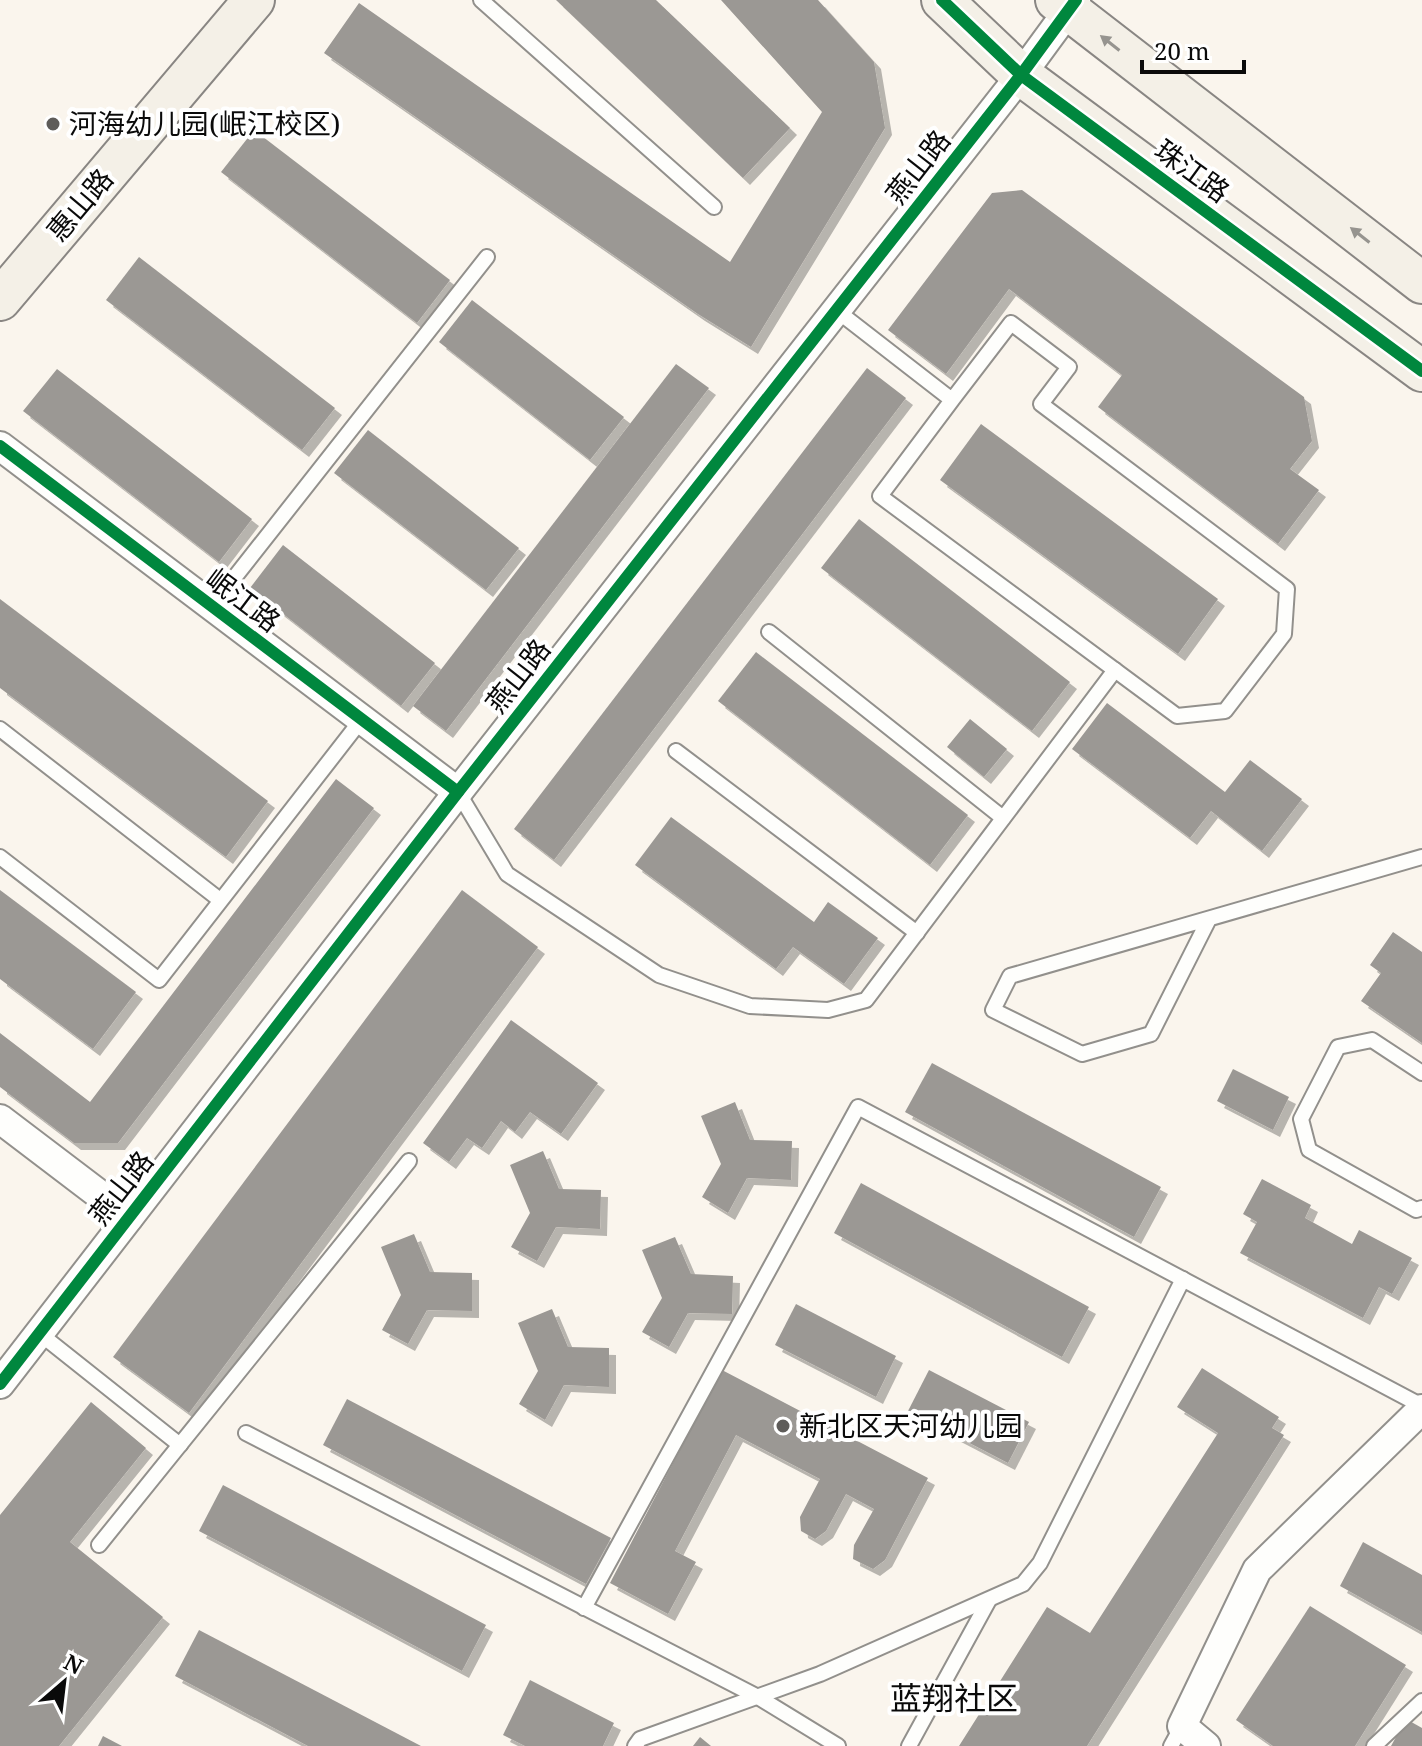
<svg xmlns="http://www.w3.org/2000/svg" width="1422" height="1746" font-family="'Noto Serif','Noto Sans SC',serif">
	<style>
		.building { fill: #9b9894; filter: url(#shadow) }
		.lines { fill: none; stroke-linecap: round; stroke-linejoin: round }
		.lane-casing { stroke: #92908c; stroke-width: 18 }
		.street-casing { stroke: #92908c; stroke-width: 32 }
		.secondary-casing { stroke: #898683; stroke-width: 44 }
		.lane { stroke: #fefefc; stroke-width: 14 }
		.street { stroke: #fefefc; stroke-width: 28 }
		.secondary { stroke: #f4f0e7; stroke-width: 40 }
		.cycleway-casing { stroke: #fff; stroke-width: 17 }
		.cycleway { stroke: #00873e; stroke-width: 12 }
		.oneway { fill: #96948f }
		.poi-dot { fill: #5e5c59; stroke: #fff; stroke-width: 3 }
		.labels { text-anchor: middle; stroke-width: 8; stroke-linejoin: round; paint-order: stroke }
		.poi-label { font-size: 28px; fill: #0a0a0a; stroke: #fff; text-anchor: start }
		.street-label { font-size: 28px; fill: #0a0a0a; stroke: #fff }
		.quarter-label { font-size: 32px; fill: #0a0a0a; stroke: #fff }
	</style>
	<defs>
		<filter id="shadow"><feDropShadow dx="7" dy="7" stdDeviation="0" flood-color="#0004"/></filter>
	</defs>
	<rect width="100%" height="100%" fill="#faf5ed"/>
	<g class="building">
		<path d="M556,0H656L790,128L743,178Z"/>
		<path d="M721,0H818L874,62L885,128L751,347L698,314L324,53L359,3L730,262L822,112Z"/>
		<path d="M254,130L450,280L417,323L221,172Z"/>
		<path d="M1022,190L1304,397L1312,441L1290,469L1319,490L1278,544L1098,407L1122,375L1009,289L946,374L888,330L992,193Z"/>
		<path d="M139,257L335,408L302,450L106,300Z"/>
		<path d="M472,300L624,417L590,460L439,342Z"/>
		<path d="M676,364L709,388L446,731L413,706Z"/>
		<path d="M867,368L906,398L554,860L514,829Z"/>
		<path d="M57,369L252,519L219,562L23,411Z"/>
		<path d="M981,424L1218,599L1178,654L940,480Z"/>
		<path d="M368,430L519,548L486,590L334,473Z"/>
		<path d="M859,519L1070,682L1032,731L821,568Z"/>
		<path d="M283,545L435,663L401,706L250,588Z"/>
		<path d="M0,599L268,801L226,857L0,688Z"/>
		<path d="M756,652L968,815L930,865L718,701Z"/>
		<path d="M1107,703L1225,792L1250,760L1302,799L1262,851L1211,811L1190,838L1072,749Z"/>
		<path d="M970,719L1007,749L984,777L947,747Z"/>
		<path d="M336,779L374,808L118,1143H74L0,1087V1033L90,1102Z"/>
		<path d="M671,817L814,922L828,902L878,938L844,984L793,947L776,969L635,865Z"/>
		<path d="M0,890L136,992L93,1049L0,979Z"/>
		<path d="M462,890L538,947L189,1413L113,1357Z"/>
		<path d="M1393,932L1422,952V1043L1361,1001L1381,973L1370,965Z"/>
		<path d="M511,1020L598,1083L561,1134L530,1112L515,1132L501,1121L482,1148L467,1138L449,1162L423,1143Z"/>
		<path d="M932,1063L1161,1187L1134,1237L905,1112Z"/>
		<path d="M1233,1069L1289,1097L1273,1130L1217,1101Z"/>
		<path d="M735,1102L750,1140L792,1141L791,1180L747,1178L728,1213L702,1197L721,1164L701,1116Z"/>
		<path d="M543,1151L559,1189L601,1190L600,1229L556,1227L537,1261L511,1247L530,1213L510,1165Z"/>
		<path d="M1262,1179L1311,1205L1305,1218L1352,1244L1359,1230L1412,1258L1392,1294L1379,1287L1363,1318L1240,1253L1257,1222L1243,1214Z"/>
		<path d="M861,1183L1089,1307L1062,1357L834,1233Z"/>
		<path d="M414,1234L430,1272L472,1273V1311L427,1310L408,1344L382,1330L401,1295L381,1247Z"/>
		<path d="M675,1237L691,1274L733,1276L732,1314L688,1313L669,1347L642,1332L662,1298L642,1250Z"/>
		<path d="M796,1304L896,1356L876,1397L775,1345Z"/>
		<path d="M552,1309L568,1347L609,1348V1387L564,1385L545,1420L519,1404L538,1371L518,1323Z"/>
		<path d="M1202,1368L1279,1417L1272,1428L1284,1435L1087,1746H959L1047,1607L1090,1633L1218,1433L1177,1407Z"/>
		<path d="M722,1370L928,1478L885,1560L873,1569L853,1559L854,1545L874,1509L846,1494L826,1531L815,1539L801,1531L800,1517L820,1479L736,1435L675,1551L696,1562L668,1614L610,1583Z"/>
		<path d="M929,1370L1029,1422L1008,1463L908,1411Z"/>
		<path d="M347,1399L611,1538L586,1584L323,1445Z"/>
		<path d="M91,1402L146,1448L70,1542L163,1617L59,1746H0V1515Z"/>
		<path d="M223,1485L486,1625L462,1671L199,1531Z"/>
		<path d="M1363,1542L1422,1575V1632L1340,1586Z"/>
		<path d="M1310,1606L1406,1665L1355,1746H1273L1236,1720Z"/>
		<path d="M199,1630L421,1746H308L175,1676Z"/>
		<path d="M530,1680L614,1723L603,1746H525L503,1735Z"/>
		<path d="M1406,1719L1422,1728V1746H1391Z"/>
		<path d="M103,1736L122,1746H98Z"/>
		<path d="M700,1737L711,1746H693Z"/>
	</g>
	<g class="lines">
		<g class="lane-casing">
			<g id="lane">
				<path d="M481,0L714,207"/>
				<path d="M836,310L952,400L880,496L1177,716L1225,711L1284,634L1287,589L1041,404L1069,367L1011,323L952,400"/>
				<path d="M212,606L487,257"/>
				<path d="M769,632L1003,818"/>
				<path d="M0,729L220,900"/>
				<path d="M676,751L917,933"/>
				<path d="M458,792L507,874L659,975L750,1006L828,1010L866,1000L1115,670"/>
				<path d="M0,857L159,980L362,719"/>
				<path d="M1209,919L1151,1034L1082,1054L993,1010L1010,976L1422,857"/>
				<path d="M1422,1073L1372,1040L1338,1047L1301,1119L1309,1150L1416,1210L1422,1208"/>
				<path d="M39,1333L180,1445"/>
				<path d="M246,1433L758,1697L838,1746"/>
				<path d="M99,1545L409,1161"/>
				<path d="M584,1608L858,1107L1422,1406"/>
				<path d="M635,1746L640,1739L820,1674L1023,1584L1040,1563L1183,1279"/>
				<path d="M909,1746L989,1600"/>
				<path d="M1171,1746L1182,1726"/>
				<path d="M1374,1746L1422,1701"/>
			</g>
		</g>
		<g class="street-casing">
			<g id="street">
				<path d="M0,446L458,792"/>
				<path d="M0,1119L129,1217"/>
				<path d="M0,1384L458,792L1021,75L1076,0"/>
				<path d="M1206,1746L1182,1726L1257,1570L1422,1409"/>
			</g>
		</g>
		<g class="secondary-casing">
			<g id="secondary">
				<path d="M942,0L1021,75L1422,371"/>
				<path d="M1056,0L1422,283"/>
				<path d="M0,300L254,0"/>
			</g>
		</g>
		<use href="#lane" class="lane"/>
		<use href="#street" class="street"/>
		<use href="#secondary" class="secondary"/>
		<g class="cycleway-casing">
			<g id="cycleway">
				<path d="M942,0L1021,75L1422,371"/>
				<path d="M0,446L458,792"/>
				<path d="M0,1384L458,792L1021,75L1076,0"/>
			</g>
		</g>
		<use href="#cycleway" class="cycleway"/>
	</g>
	<defs><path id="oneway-solid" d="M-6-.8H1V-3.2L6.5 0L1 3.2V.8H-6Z" transform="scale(2)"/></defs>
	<g class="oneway">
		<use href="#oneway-solid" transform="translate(1110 43) rotate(-142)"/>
		<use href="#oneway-solid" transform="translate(1360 235) rotate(-142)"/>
	</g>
	<g class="poi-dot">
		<circle cx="53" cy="124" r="8"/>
		<circle cx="783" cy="1426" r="8"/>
	</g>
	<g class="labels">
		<g class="poi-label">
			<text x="69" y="134">河海幼儿园(岷江校区)</text>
			<text x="799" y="1436">新北区天河幼儿园</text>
		</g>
		<g class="street-label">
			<text transform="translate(918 167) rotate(-52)" y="10">燕山路</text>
			<text transform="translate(1192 171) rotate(36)" y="10">珠江路</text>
			<text transform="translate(80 205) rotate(-50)" y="10">惠山路</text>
			<text transform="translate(243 600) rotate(37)" y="10">岷江路</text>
			<text transform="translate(518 676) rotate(-52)" y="10">燕山路</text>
			<text transform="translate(121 1188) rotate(-52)" y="10">燕山路</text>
		</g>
		<g class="quarter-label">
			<text x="954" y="1710">蓝翔社区</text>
		</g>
	</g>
	<g transform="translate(64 1682) rotate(28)" stroke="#ffffff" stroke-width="6" paint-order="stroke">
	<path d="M0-6L14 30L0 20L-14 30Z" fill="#0a0a0a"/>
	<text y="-12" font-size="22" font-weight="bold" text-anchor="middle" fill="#0a0a0a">N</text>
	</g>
	<path d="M1142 60v12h102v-12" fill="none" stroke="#0a0a0a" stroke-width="4"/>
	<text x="1154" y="60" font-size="24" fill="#0a0a0a" stroke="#ffffff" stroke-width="6" paint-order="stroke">20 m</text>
</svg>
